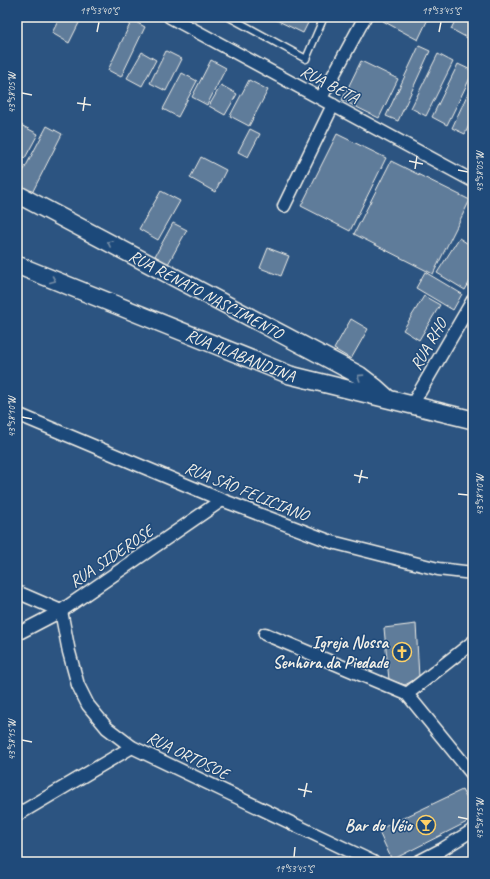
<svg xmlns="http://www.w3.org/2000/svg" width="490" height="879" font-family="Caveat,sans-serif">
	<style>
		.building { fill: #5e7b9a; stroke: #f4f1e8 }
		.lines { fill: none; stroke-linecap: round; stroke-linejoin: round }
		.lane-casing { stroke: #f4f1e8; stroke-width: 9 }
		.street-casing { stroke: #f4f1e8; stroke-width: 15 }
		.secondary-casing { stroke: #f4f1e8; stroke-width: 20 }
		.lane { stroke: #1f4a7a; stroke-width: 6 }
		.street { stroke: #1f4a7a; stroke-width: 12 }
		.secondary { stroke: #1f4a7a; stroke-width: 17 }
		.oneway { stroke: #748da6 }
		.ticks { fill: none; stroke: #f4f1e8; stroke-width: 1.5 }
		.labels { text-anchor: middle; stroke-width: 3; stroke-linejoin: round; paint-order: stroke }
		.street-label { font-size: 17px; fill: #f4f1e8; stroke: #1f4a7a }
		.poi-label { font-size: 17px; font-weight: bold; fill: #f4f1e8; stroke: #1f4a7a; text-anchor: end }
		.neatline { fill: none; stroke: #f4f1e8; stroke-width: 1.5 }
		.ticks-label { font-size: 10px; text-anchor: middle; fill: #f4f1e8 }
	</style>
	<rect width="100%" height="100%" fill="#2c5481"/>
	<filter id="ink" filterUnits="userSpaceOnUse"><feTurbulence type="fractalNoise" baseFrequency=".025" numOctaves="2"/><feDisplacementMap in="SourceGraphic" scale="8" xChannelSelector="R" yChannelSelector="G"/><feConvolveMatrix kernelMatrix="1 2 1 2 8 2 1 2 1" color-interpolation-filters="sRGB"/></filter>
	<g filter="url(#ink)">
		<g class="building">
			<path d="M60,17H82L69,43L52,33Z"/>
			<path d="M270,17H311L303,33Z"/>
			<path d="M385,17H429L418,40L383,21Z"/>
			<path d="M457,17H473V41L451,29Z"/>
			<path d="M132,20L145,27L121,77L108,70Z"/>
			<path d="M419,46L430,51L398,121L386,116Z"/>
			<path d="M166,51L182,59L166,91L150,83Z"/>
			<path d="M142,52L156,60L142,86L127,78Z"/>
			<path d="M438,54L453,62L426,116L411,108Z"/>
			<path d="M211,60L226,68L207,105L192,97Z"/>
			<path d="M361,61L398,79L379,118L342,100Z"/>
			<path d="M458,64L473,71V72L447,125L432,117Z"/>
			<path d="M182,73L197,81L178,117L163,109Z"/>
			<path d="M249,80L268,90L249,126L230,116Z"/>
			<path d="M473,82V116L465,134L452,128Z"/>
			<path d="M221,85L237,94L225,115L209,106Z"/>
			<path d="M17,123L38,134L25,158L17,154Z"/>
			<path d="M47,126L62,134L32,193L17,185V183Z"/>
			<path d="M250,129L260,134L248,157L238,152Z"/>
			<path d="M337,134L386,158L350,231L301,206Z"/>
			<path d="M201,157L226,170L215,192L190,178Z"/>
			<path d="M391,161L470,200L433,274L354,234Z"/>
			<path d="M161,191L180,201L158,240L139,229Z"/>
			<path d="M173,223L187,230L168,264L155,256Z"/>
			<path d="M459,238L473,247V276L465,290L437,273Z"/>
			<path d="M268,248L289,256L281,276L260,268Z"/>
			<path d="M425,272L462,294L453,310L416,288Z"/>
			<path d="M424,296L440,305L419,340L403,330Z"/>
			<path d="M351,319L368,329L351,359L334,349Z"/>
			<path d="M416,624L419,677L405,685L389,680L384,628Z"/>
			<path d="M462,790L473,810V819L392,860L378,830Z"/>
		</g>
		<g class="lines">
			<g class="lane-casing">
				<path id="lane" d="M229,17L306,59L324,17"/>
			</g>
			<g class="street-casing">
				<g id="street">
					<path d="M170,17L473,181"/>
					<path d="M321,98L365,17"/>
					<path d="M284,206L333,105"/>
					<path d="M412,405L473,300"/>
					<path d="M17,414L222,500L332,542L438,569L473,573"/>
					<path d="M17,592L61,611L69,652L78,685L88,705L107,728L132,747L373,862"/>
					<path d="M17,634L61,611L222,500"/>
					<path d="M265,634L407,694L473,775"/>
					<path d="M407,694L473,642"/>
					<path d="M17,815L132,747"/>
					<path d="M418,862L441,850L473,830"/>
				</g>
			</g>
			<g class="secondary-casing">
				<g id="secondary">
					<path id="s1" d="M17,194L359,375L376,388L386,397"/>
					<path id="s2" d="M17,265L290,375L473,420"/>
				</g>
			</g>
			<use href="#lane" class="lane"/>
			<use href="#street" class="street"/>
			<use href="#secondary" class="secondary"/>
		</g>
		<defs><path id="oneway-chevron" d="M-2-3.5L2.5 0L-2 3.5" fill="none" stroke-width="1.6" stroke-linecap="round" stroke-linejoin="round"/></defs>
		<g class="oneway">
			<use href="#oneway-chevron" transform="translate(110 243) rotate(-152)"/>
			<use href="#oneway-chevron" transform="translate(53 280) rotate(22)"/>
			<use href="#oneway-chevron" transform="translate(360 377) rotate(-147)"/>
		</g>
	</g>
	<path class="ticks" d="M97,32L99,22M439,32L441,22M22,93L32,95M77,103L91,105M83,111L85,97M409,161L423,164M415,169L417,156M458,170L468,172M22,417L32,419M354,475L368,478M359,483L362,470M458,494L468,495M22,740L32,742M298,789L312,792M304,797L307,783M458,817L468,819M294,857L295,847"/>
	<defs>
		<g id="church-ring" transform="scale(1)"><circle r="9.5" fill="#1f4a7a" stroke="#ffd166" stroke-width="1.5"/><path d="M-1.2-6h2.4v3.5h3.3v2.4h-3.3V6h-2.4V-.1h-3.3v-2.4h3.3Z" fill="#ffd166"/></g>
		<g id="bar-ring" transform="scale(1)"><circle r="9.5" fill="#1f4a7a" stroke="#ffd166" stroke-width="1.5"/><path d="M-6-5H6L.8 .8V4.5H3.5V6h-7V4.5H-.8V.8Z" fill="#ffd166"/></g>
	</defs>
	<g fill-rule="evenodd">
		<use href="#church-ring" x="402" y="652"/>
		<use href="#bar-ring" x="426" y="825"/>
	</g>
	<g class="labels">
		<g class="street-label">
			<text transform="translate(330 84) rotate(28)" y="6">RUA BETA</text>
			<text dy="6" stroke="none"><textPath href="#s1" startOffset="214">RUA RENATO NASCIMENTO</textPath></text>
			<text transform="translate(428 344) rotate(-60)" y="6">RUA RHO</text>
			<text dy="6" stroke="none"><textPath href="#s2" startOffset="241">RUA ALABANDINA</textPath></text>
			<text transform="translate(247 491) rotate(22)" y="6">RUA SÃO FELICIANO</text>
			<text transform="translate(111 556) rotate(-34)" y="6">RUA SIDEROSE</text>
			<text transform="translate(188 755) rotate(26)" y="6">RUA ORTOSOE</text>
		</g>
		<g class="poi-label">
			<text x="388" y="648">Igreja Nossa<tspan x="388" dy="20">Senhora da Piedade</tspan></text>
			<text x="412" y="831">Bar do Véio</text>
		</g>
	</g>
	<rect width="490" height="879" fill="none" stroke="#1f4a7a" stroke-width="44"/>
	<rect x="22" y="22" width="446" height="835" class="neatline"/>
	<g class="ticks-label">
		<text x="99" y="14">19°53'40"S</text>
		<text x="441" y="14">19°53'45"S</text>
		<text transform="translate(11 93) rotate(-90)" y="4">43°58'05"W</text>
		<text transform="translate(479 172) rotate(-90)" y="4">43°58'05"W</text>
		<text transform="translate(11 417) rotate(-90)" y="4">43°58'10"W</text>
		<text transform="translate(479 495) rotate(-90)" y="4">43°58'10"W</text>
		<text transform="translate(11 740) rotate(-90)" y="4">43°58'15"W</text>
		<text transform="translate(479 819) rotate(-90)" y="4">43°58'15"W</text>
		<text x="294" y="872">19°53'45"S</text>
	</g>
</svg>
